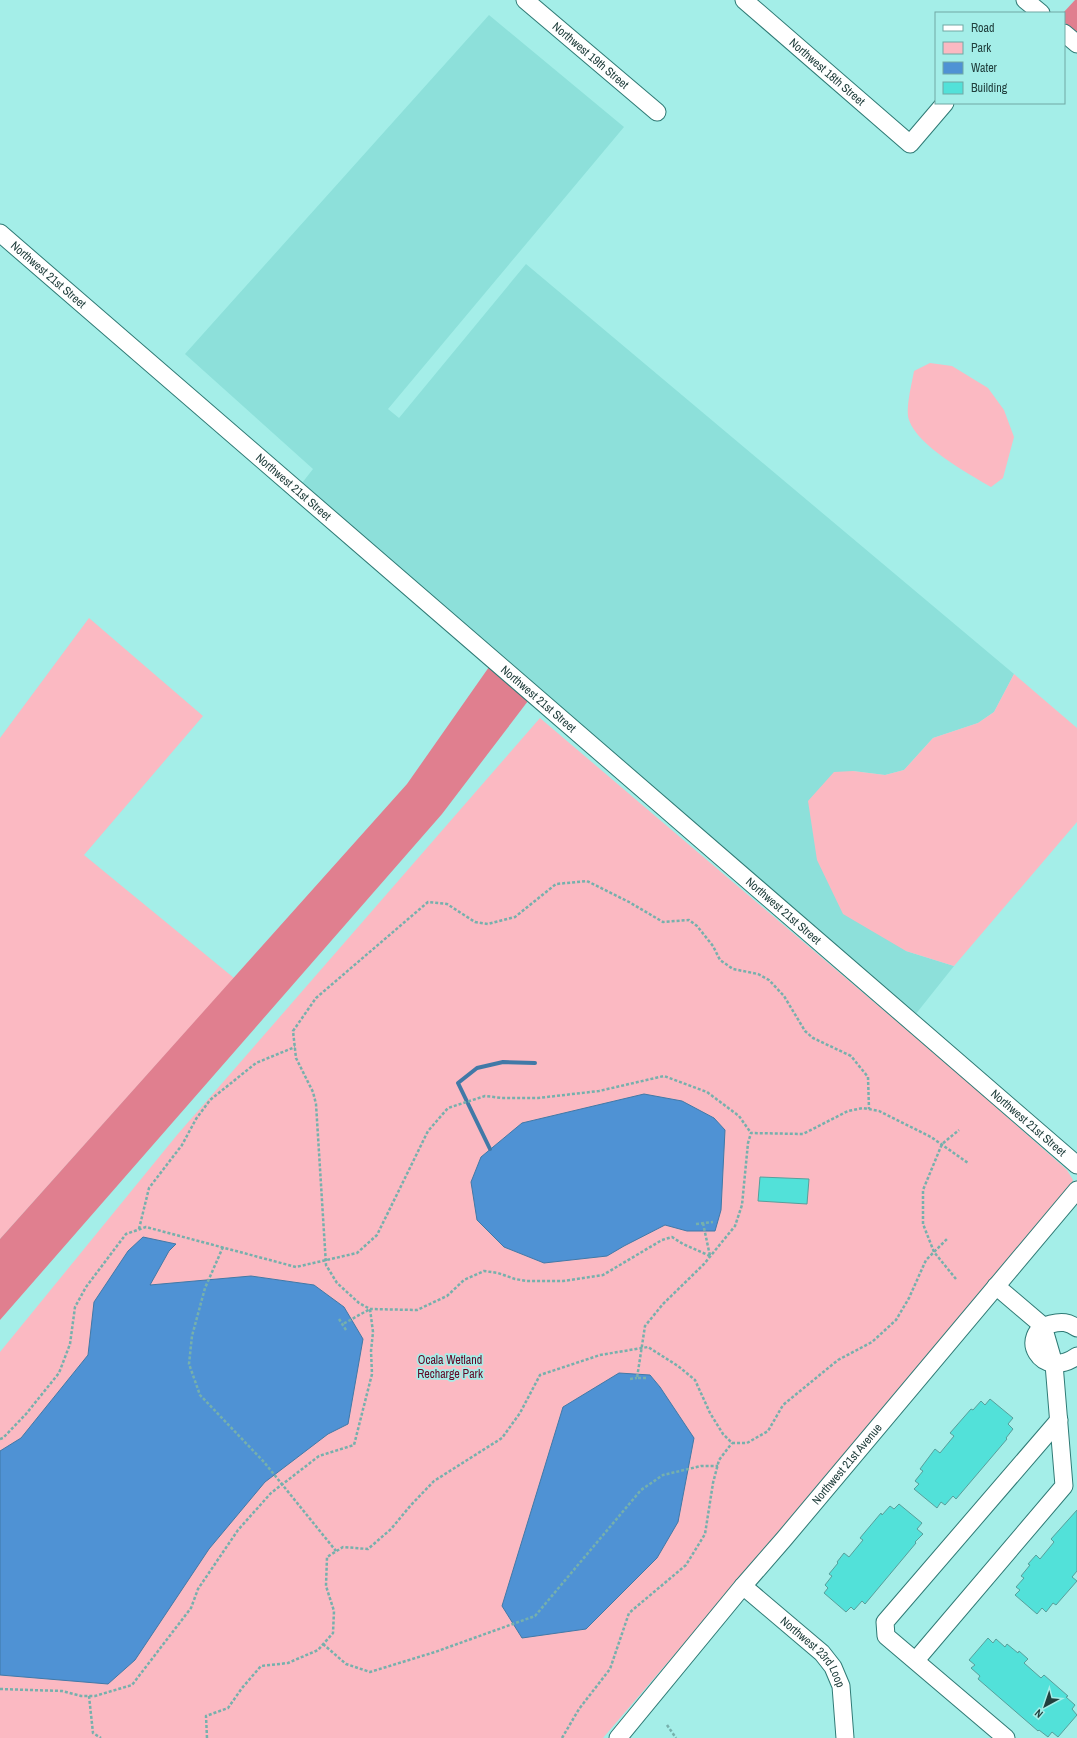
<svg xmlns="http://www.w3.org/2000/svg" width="1077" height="1738" font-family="'Archivo Narrow',sans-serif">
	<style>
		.built { fill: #8de0da }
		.green { fill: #fbb9c2 }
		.forest { fill: #e07f8f }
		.water { fill: #4f92d4; stroke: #4179a7 }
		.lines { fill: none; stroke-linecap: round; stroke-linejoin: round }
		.stream { stroke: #4179a7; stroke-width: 4 }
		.building { fill: #52e1d9; stroke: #579f9b }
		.minor-casing { stroke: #2f7a75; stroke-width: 19 }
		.path { stroke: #76b0ac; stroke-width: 2.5; stroke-dasharray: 3 2; stroke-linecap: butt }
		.minor { stroke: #fff; stroke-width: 17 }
		.labels { text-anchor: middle; stroke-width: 3.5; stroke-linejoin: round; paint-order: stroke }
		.street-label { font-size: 12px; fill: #213f3d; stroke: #a4eee8 }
		.park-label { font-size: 12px; fill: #600624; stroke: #a4eee8 }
	</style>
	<rect width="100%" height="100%" fill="#a4eee8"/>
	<path class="built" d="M489,15L624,127L388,409L399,418L526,264L1014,674L994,712L978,723L933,738L904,770L885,775L853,771L906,951L954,966L915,1015L302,483L313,469L185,354Z"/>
	<g class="green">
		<path d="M930,363L952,366L988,388L1004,410L1014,437L1003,478L991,487C967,473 918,446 909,420C905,409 912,383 914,371Z"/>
		<path d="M89,618L203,716L84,855L234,978L0,1239V738Z"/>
		<path d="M1014,674L1077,728V822L954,966L906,951L843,914L817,860L808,801L834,772L853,771L885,775L904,770L933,738L978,723L994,712Z"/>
		<path d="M540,718L961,1076L1067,1170L1073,1180L1067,1196L603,1738H0V1352L177,1135Z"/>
	</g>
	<g class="forest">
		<path d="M1075,0H1077V34L1064,22L1063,13Z"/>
		<path d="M489,667L528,701L442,814L0,1320V1239L407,784Z"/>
	</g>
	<g class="water">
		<path d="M644,1094L682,1101L714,1118L725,1130L721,1210L715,1231H687L665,1225L624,1246L607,1256L544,1263L504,1247L477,1220L471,1182L481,1157L522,1123Z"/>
		<path d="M143,1237L176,1244L169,1251L150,1285L251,1276L314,1285L344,1307L363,1339L348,1424L328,1434L265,1482L209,1549L135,1660L108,1684L0,1675V1451L21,1438L88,1355L94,1302L128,1251Z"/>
		<path d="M619,1373L650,1375L660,1387L694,1438L678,1522L657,1558L586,1629L522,1638L502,1606L563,1407Z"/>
	</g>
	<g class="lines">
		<path class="stream" d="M490,1149L458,1083L477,1068L503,1062L535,1063"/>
	</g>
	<g class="building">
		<path d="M760,1177L809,1179L807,1204L758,1201Z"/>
		<path d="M990,1399L1013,1418L1008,1424L1013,1429L1006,1438L1007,1439L956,1499L953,1496L945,1505L941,1502L937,1508L914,1489L919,1484L915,1481L923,1471L920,1469L935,1449L940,1453L954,1436L950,1433L971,1409L973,1410L981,1401L985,1405Z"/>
		<path d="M899,1504L922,1523L917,1529L923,1534L915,1542L916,1543L865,1604L862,1601L854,1610L851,1607L846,1612L824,1593L828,1588L825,1585L832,1576L829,1574L838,1563L837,1562L844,1553L849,1557L863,1540L860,1538L881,1513L882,1515L890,1506L894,1509Z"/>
		<path d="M1077,1510V1571L1072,1577L1077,1581L1056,1605L1053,1603L1046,1612L1042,1608L1037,1614L1015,1595L1020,1590L1016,1587L1024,1578L1021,1576L1030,1565L1028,1564L1036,1555L1040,1559L1054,1542L1051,1539Z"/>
		<path d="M988,1638L993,1643L996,1639L1005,1647L1007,1644L1018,1653L1019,1651L1028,1659L1024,1663L1041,1678L1044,1675L1068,1696L1066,1697L1075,1705L1072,1709L1077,1715L1058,1737L1052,1732L1048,1737L1039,1730L1038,1731L978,1679L980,1676L971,1668L975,1665L969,1660Z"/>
	</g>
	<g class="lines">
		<g class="minor-casing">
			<g id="minor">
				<path id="s1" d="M525,0L657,112"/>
				<path id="s2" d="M744,0L910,144L945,103"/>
				<path d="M1025,0L1041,13"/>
				<path d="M1064,33L1077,44"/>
				<path id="s3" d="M0,233L1077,1165"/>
				<path d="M1077,1328C1068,1322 1062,1321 1051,1324C1016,1333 1040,1382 1077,1356"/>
				<path id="s4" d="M743,1586L822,1653L833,1667L841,1686L845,1738"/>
				<path d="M916,1660L1064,1486L1054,1364L1043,1326L996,1286"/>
				<path id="s5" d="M618,1738L743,1586L784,1539L1077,1190"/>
				<path d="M1006,1738L886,1636L885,1622L1059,1420"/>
			</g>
		</g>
		<g class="path">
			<path d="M703,1223L710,1256"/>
			<path d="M696,1224L713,1222"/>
			<path d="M139,1229L149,1188L182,1145L196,1119L210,1100L256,1063L295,1047"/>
			<path d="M223,1247L205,1288L192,1336L189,1364L200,1395L264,1462L336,1551"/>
			<path d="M710,1256L683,1244L672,1237L662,1240L603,1275L563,1281H527L515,1279L498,1273L484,1271L464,1280L447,1296L417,1310L370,1309L359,1303L337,1283L326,1265L316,1104L313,1092L296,1058L293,1031L316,998L428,902L447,904L475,922L488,924L515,917L556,884L587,881L629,902L663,922L689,920L697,926L713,946L720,960L733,969L758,974L769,980L784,996L805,1031L813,1038L851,1056L868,1077L869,1109"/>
			<path d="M956,1279L934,1252L923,1224V1190L942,1144L959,1130"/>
			<path d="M339,1319L346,1330"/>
			<path d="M646,1378H637L645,1326L663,1304L704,1264L735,1226L742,1205L748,1143L751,1133L803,1134L848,1111L863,1108L879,1111L931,1137L968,1163"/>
			<path d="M630,1379L637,1378"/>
			<path d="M0,1439L3,1438L26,1414L59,1373L70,1344L75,1307L86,1287L126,1234L146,1227L296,1267L357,1253L377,1235L428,1131L448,1108L485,1096L502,1098H538L599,1091L664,1076L707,1092L739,1116L751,1133"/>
			<path d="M323,1644L346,1664L370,1672L435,1652L535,1616L641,1490L663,1475L701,1466H718"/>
			<path d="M0,1689L62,1691L81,1696H95L132,1685L191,1608L198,1589L238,1530L271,1493L319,1456L354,1445L372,1374L371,1351L373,1332L370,1309L343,1324"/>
			<path d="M89,1696L93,1733L101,1738"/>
			<path d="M667,1725L676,1738"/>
			<path d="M207,1738L206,1716L228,1708L242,1688L261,1666L288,1663L318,1650L333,1633L334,1611L326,1586L327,1557L343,1547L368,1549L391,1529L411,1505L434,1481L502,1438L520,1413L540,1375L600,1355L648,1347L678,1366L695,1380L710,1413L723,1434L732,1443H747L768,1431L783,1405L838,1360L872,1342L896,1320L909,1298L926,1260L947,1239"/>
			<path d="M562,1738L579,1709L610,1669L629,1613L686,1565L705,1534L713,1483L719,1460L732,1443"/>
		</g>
		<use href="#minor" class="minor"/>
	</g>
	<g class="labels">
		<g class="street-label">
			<text dy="4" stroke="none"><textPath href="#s1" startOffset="86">Northwest 19th Street</textPath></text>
			<text dy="4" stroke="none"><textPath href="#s2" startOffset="110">Northwest 18th Street</textPath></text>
			<text dy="4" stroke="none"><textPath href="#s3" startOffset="64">Northwest 21st Street</textPath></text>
			<text dy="4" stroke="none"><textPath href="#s3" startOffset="388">Northwest 21st Street</textPath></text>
			<text dy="4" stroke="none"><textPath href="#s3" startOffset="712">Northwest 21st Street</textPath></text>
			<text dy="4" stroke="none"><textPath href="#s3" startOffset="1036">Northwest 21st Street</textPath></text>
			<text dy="4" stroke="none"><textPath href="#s3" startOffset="1360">Northwest 21st Street</textPath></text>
			<text dy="4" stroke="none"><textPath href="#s5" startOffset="357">Northwest 21st Avenue</textPath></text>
			<text dy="4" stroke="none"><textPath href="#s4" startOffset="97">Northwest 23rd Loop</textPath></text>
		</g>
		<g class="park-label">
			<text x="450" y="1364">Ocala Wetland<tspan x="450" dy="14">Recharge Park</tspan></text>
		</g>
	</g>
	<rect x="935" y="12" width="130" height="92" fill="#a4eee8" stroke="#70a8a4"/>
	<rect x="943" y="25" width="20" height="6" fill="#ffffff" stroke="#70a8a4"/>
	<text x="971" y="32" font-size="12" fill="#213f3d">Road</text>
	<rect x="943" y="42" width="20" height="12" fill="#fbb9c2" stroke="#70a8a4"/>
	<text x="971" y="52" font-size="12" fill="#213f3d">Park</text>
	<rect x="943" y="62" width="20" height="12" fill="#4f92d4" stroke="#70a8a4"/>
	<text x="971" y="72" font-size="12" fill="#213f3d">Water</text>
	<rect x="943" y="82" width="20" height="12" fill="#52e1d9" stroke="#70a8a4"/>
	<text x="971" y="92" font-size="12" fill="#213f3d">Building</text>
	<g transform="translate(1045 1706) rotate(220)" stroke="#a4eee8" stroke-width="3" paint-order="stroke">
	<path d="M0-3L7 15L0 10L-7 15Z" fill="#213f3d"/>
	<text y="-6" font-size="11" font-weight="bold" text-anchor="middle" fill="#213f3d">N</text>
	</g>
</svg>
